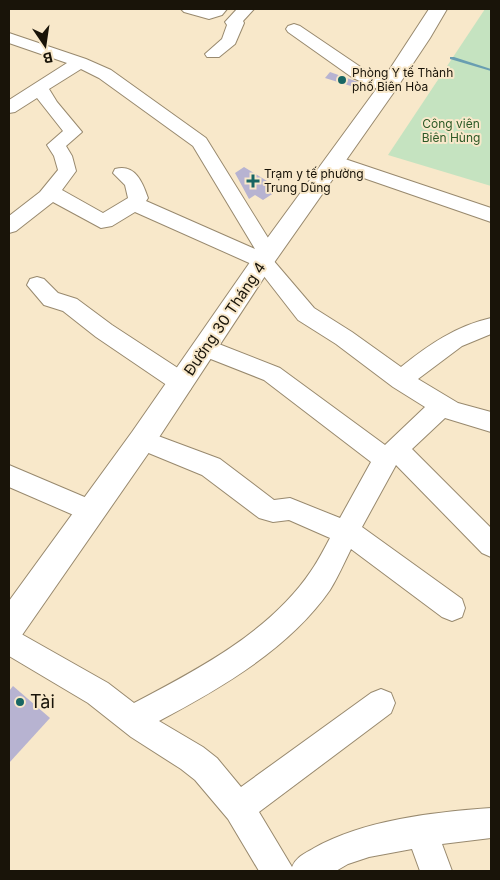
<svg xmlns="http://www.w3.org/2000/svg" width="500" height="880" font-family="Inter,sans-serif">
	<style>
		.green { fill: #c5e3c0 }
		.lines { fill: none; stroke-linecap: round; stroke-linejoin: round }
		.stream { fill: #699eb1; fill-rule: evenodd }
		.building { fill: #b7b3d1 }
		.minor-casing { stroke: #98896e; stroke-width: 2 }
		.major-casing { stroke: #98896e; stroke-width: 2 }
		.minor { fill: #fff; fill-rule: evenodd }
		.major { fill: #fff; fill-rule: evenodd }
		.poi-dot { fill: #186663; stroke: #f8e8ca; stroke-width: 2 }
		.labels { text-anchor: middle; stroke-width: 4; stroke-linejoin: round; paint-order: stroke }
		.far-poi-label { font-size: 12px; fill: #191409; stroke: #f8e8ca; text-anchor: start }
		.far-park-label { font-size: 12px; fill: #2c5926; stroke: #f8e8ca }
		.street-label { font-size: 15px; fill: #191409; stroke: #f8e8ca }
		.near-poi-label { font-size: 18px; fill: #191409; stroke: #f8e8ca; text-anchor: start }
	</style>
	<rect width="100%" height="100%" fill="#f8e8ca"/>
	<path class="green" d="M485,9H491V186L388,155Z"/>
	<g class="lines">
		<path class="stream" d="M450,57H454L491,69V71L450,59Z"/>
	</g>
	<g class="building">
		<path d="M330,72L358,82L354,87L325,78Z"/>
		<path d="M244,167L280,189L263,200L255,195L249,199L235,173Z"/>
		<path d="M13,686L50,718L9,763V691Z"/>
	</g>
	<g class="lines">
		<g class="minor-casing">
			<g id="minor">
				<path d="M181,9H227L222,15L209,19L184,12Z"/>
				<path d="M237,9H254L243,21L244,23L235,44L219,57H207L205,54L222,39L227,25L225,22Z"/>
				<path d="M294,24L300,26L365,70L393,84L395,88L393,92L387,93L353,78L288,32L286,29L288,26Z"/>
				<path d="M9,33L86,59L111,70L206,138L278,254L273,260L314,308L352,332L401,367C428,345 456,326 491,318V334L462,346L418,379L458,403L491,412V432L445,418L412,449L491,528V557L482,553L396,465L362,527L462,599L465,608L462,617L452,621L442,617L351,549C344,563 338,577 330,590C289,649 221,688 159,721L203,747L217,758L241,787L371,693L381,689L391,693L395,703L391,713L259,812L292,867C296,857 304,854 314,848C364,820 434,812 491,808V838L442,844L452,871H420L412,849L369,857L348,864L336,871H259L228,819L195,780L181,769L131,737L88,703L9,656V627L108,683L134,703C197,670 270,632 311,571C318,561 324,549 330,538L289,520L273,522L259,518L202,475L134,447L130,440L134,433L142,430L220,459L274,500L290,498L340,518L371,462L264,380L198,354L195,348L198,342L206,339L280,368L385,445L425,407L393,387L336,344L298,320L256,266L135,212L112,226L101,228L53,202L16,231L9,233V216L40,192L58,170L54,156L47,145L63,131L37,98L15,112L9,113V100L67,63L9,43ZM81,69L99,78L193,146L255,249L146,201L148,198C143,183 135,163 115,169L113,173L125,185L128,198L103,213L62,190L76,171L72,156L66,146L82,132L57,102L49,89Z"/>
				<path d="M336,156L491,208V222L329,166L327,162L329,158Z"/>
				<path d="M37,277L44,279L58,293L77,299L112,325L190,376L193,383L190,390L182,392L174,390L96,337L63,311L44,305L27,285L30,279Z"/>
				<path d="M9,465L101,504L105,512L101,520L92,523L9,487Z"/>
			</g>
		</g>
		<g class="major-casing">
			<path id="major" d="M429,9H447L430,38L394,92L271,267L152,448L20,638L9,643V601L132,432L255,255L380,84Z"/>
		</g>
		<use href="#minor" class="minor"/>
		<use href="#major" class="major"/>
	</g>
	<g class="poi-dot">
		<circle cx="342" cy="80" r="5"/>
		<path d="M250.5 173.5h5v5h5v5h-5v5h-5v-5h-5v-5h5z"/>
		<circle cx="20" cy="702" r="5"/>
	</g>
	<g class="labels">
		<g class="far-poi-label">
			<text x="352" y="77">Phòng Y tế Thành<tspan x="352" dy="14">phố Biên Hòa</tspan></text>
			<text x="264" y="178">Trạm y tế phường<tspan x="264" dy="14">Trung Dũng</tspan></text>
		</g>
		<g class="far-park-label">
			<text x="451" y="128">Công viên<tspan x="451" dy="14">Biên Hùng</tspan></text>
		</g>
		<g class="street-label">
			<text transform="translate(225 319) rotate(-56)" y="5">Đường 30 Tháng 4</text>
		</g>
		<g class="near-poi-label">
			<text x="30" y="708">Tài</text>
		</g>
	</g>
	<rect width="500" height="880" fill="none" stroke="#191409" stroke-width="20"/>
	<g transform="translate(45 45) rotate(167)" stroke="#f8e8ca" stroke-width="4" paint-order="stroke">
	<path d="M0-4L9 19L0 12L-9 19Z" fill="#191409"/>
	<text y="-8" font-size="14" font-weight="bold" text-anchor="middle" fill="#191409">B</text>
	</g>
</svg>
